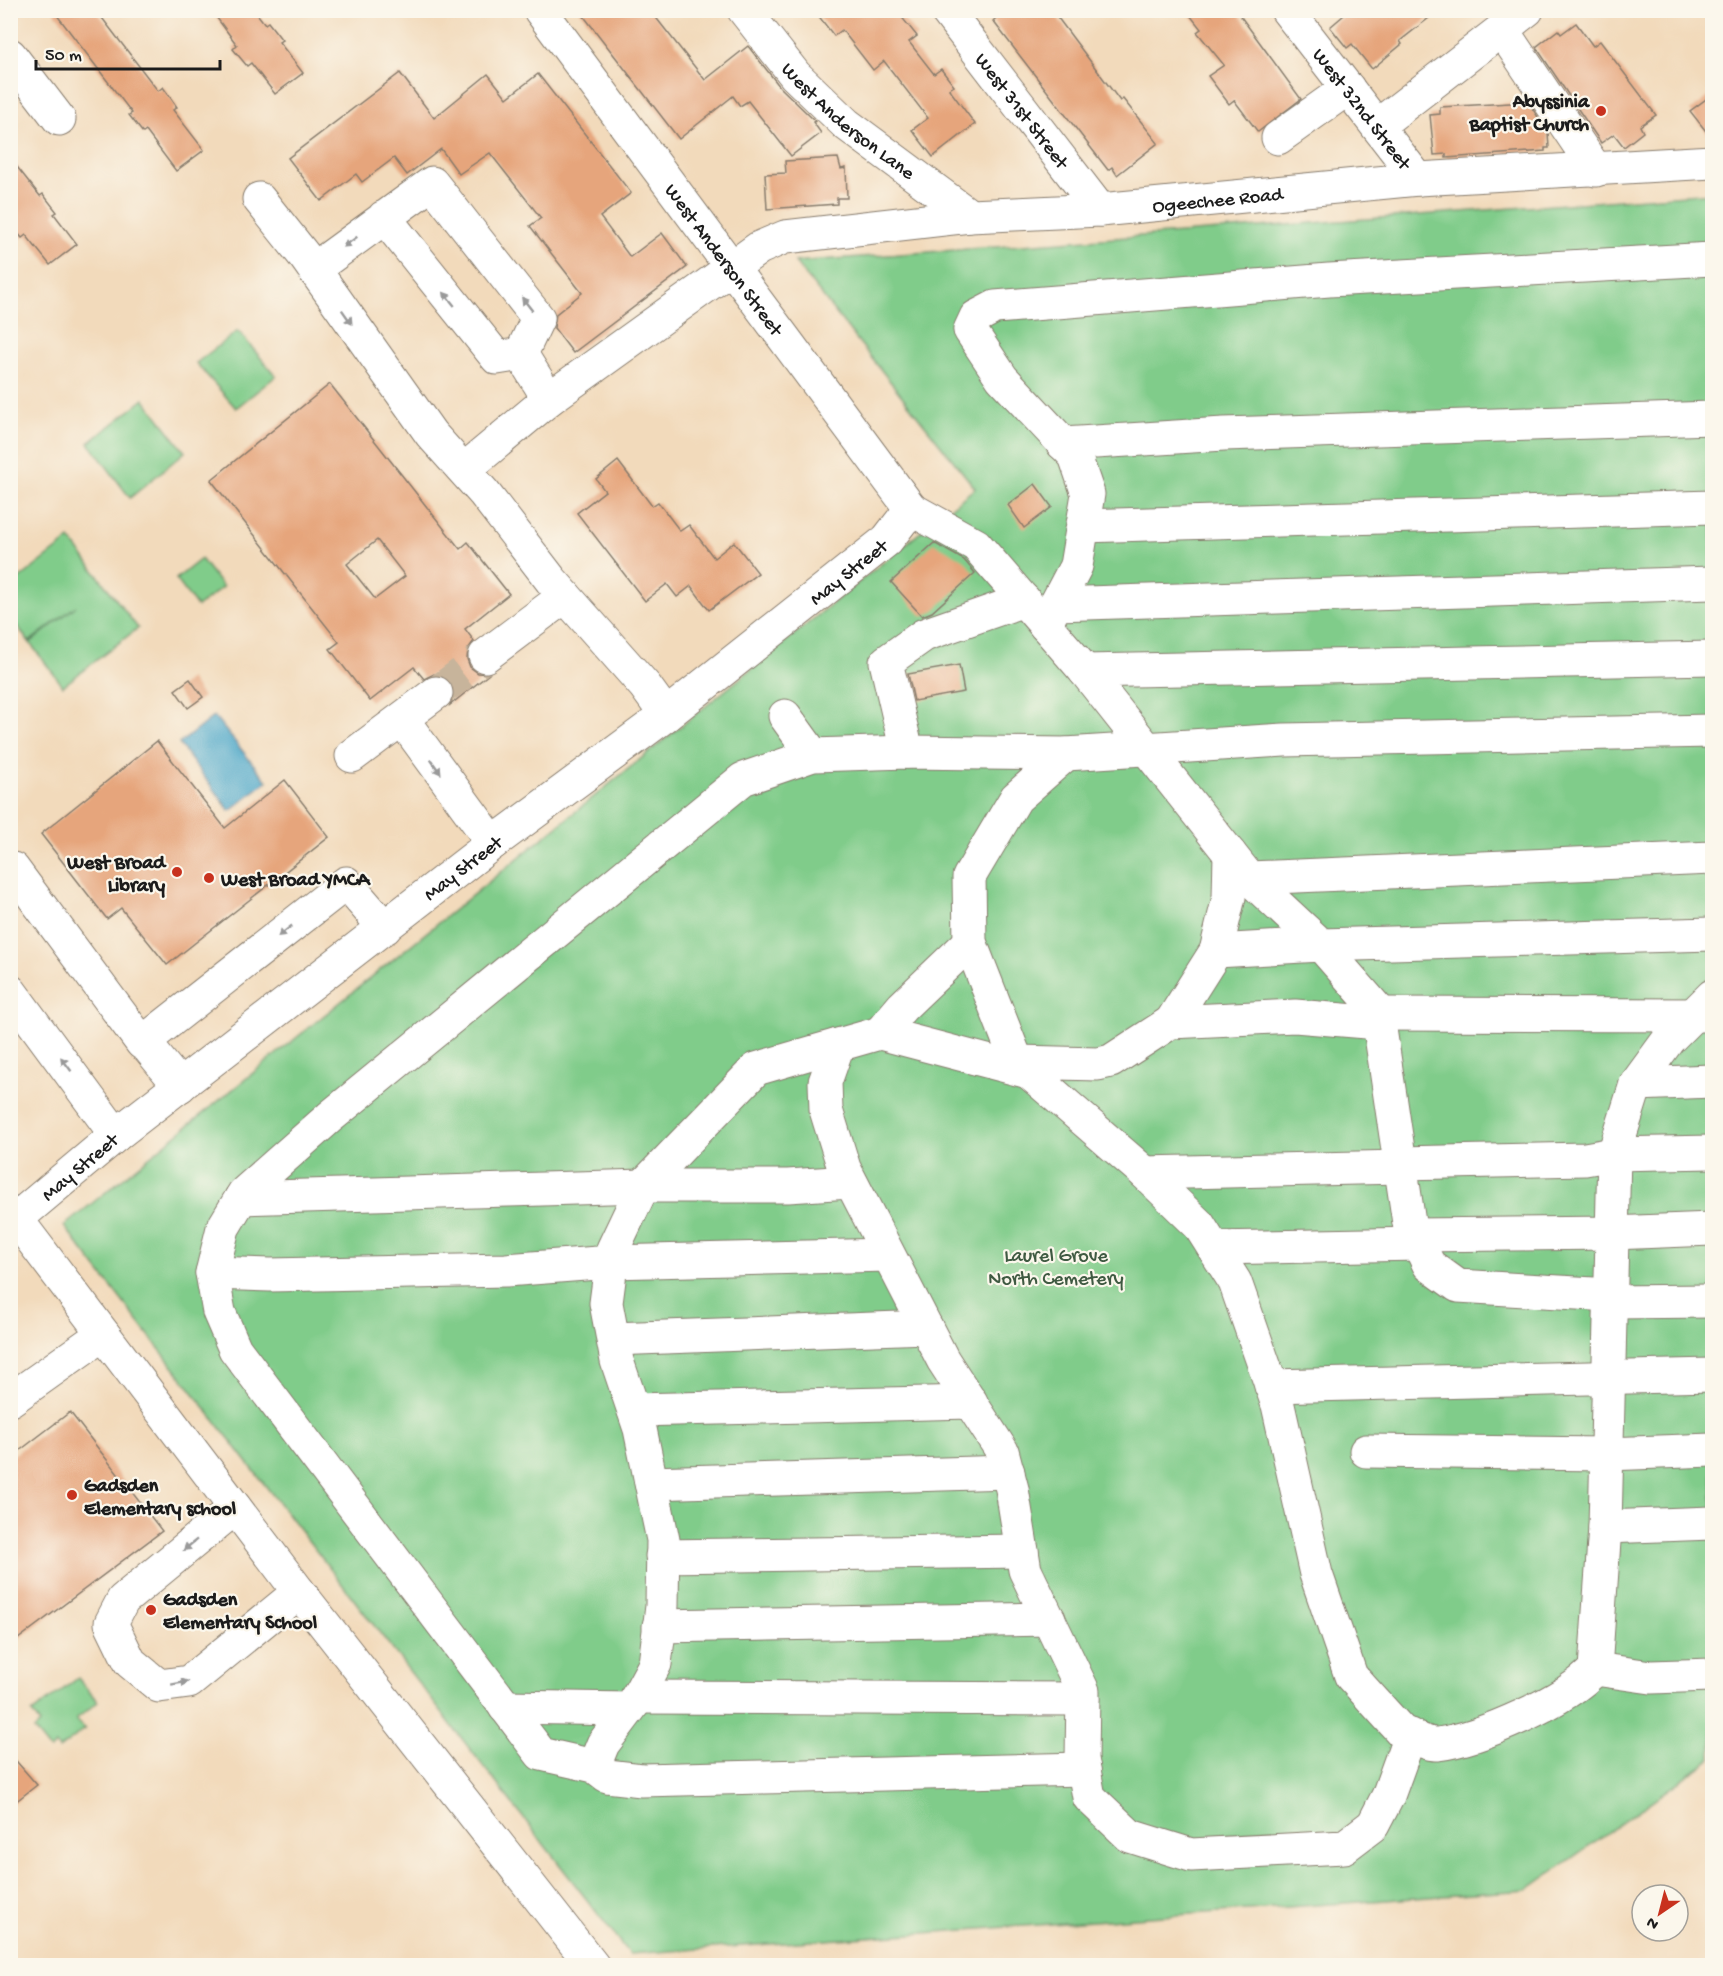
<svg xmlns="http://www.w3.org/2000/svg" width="1723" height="1976" font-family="'Gochi Hand',sans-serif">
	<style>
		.green { fill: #80cc8a; stroke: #4e7453; stroke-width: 1.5 }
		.water { fill: #48a5c7; stroke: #326072; stroke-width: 1.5 }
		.building { fill: #e6a57c; fill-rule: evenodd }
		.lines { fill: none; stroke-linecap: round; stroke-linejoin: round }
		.minor-tunnel { stroke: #c7b49b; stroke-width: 33; stroke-dasharray: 33 16; stroke-linecap: butt }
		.minor-casing { stroke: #877b6c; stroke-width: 35 }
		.minor { stroke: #fff; stroke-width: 33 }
		.oneway { fill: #999 }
		.poi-dot { fill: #c8321e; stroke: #fbf7ec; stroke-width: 2 }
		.labels { text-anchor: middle; stroke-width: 4.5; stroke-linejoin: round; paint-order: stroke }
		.poi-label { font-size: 20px; font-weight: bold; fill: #1c1c1c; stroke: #fbf7ec; text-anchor: start }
		.street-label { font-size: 20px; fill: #1c1c1c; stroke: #fbf7ec }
		.park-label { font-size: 20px; fill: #3f5a42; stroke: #fbf7ec }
	</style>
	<rect width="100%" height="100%" fill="#fbf7ec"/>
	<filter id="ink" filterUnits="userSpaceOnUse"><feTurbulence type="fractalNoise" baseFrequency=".0167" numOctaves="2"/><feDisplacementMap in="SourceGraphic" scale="12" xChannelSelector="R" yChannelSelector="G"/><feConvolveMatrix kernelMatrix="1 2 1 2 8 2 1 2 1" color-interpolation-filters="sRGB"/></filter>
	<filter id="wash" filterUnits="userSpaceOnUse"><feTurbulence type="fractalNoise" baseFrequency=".008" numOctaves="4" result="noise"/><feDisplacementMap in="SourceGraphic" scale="24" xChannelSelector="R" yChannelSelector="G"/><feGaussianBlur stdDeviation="1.35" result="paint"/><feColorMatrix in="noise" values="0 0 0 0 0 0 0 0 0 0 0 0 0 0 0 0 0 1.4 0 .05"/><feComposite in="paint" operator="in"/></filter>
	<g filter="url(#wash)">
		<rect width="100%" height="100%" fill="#f2dabb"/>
		<g class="green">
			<path d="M1712,193V1758L1527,1890L629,1954L64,1226L975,488L795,262Z"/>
			<path d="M238,331L276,376L236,408L196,363Z"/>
			<path d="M144,399L185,452L130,498L89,443Z"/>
			<path d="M70,539L138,628L63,686L30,643L76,606L29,642L11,618L10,586Z"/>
			<path d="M201,559L223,587L197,607L176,579Z"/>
			<path d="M78,1678L98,1702L76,1719L85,1729L59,1749L56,1745L50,1750L34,1730L40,1724L32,1713Z"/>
		</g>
		<path class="water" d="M214,716L267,781L230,811L179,744Z"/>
		<g id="blocks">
			<g class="building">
				<path d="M53,10H96L158,91L163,87L177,107L173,110L204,150L176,171L146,131L143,133L129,115L132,113Z"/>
				<path d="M211,10H254L265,24L268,22L282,40L279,42L303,73L275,94L251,63L247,66L233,49L237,45Z"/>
				<path d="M579,10H650L705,80L748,46L780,87L815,121L813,122L821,133L791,156L748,101L740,106L733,96L679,139Z"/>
				<path d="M814,10H896L917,36L909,42L934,74L941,69L954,86L949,89L975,124L933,157L912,130L928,118L884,61L873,70L842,30L834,36Z"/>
				<path d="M990,10H1052L1120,101L1123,99L1158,143L1117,175L1112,167L1108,170L993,21L996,18Z"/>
				<path d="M1186,10H1236L1301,99L1258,132L1234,100L1229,104L1208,76L1224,65L1197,32L1201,29Z"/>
				<path d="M1350,10H1439L1400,41L1402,44L1372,69L1352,44L1347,48L1330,27Z"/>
				<path d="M1576,23L1593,46L1600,41L1656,115L1640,126L1643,132L1624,147L1614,134L1601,143L1536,47L1558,30L1561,34Z"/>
				<path d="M400,73L434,118L488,74L507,98L538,74L631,193L600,217L630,257L662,233L687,267L573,353L554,328L556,314L582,293L530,226L541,218L490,153L459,174L441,149L407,175L394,158L362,182L356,174L321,201L288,158Z"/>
				<path d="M1713,94V140L1690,111Z"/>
				<path d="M1528,102L1548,132L1549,148H1545V151L1446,158V154L1434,155L1430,115L1440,114V107Z"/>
				<path d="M10,158L40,196L43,194L57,212L54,214L77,244L50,265L26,235L22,238L10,224Z"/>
				<path d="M838,158L841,169L846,168L847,198H837V204L767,209L765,174L786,173L785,161Z"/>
				<path d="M330,384L460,549L468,542L509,594L465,629L474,641L468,649L467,659L470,667L478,673L489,674L450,705L455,691L451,681L444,676L434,674L424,679L414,667L370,701L330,649L339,642L211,480ZM377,540L405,576L375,599L347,564Z"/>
				<path d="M618,461L652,506L658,502L680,531L689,525L714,558L734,542L758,573L709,610L691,586L677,597L667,584L645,601L577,513L605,491L596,479Z"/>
				<path d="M1035,484L1052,507L1024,528L1008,505Z"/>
				<path d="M934,543L964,560L975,573L932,612L922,616L891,582Z"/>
				<path d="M959,665L964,692L914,701L908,674Z"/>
				<path d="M190,679L203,697L188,708L175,690Z"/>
				<path d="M157,741L225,828L285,780L329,837L167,965L121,908L107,919L41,834Z"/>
				<path d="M70,1412L162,1531L10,1645V1458Z"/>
				<path d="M10,1754L37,1785L10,1806Z"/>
			</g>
		</g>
	</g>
	<g filter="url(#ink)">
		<use href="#blocks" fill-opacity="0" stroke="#877b6c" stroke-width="1.5"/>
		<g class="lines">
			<path class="minor-tunnel" d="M436,693L485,656"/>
			<g class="minor-casing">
				<g id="minor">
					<path id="s1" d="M540,10L911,509L976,545L1085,671L1249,878L1321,945L1377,1009L1409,1223L1429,1265L1458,1286L1611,1295"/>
					<path id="s2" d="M744,10L795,75L846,124L970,216"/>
					<path id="s3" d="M946,10L1100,210"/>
					<path id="s4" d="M1287,10L1418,179"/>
					<path d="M1502,30L1596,170"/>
					<path d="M10,55L59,119"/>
					<path d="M1377,126L1527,10"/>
					<path d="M1278,138L1348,88"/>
					<path d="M259,199L306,258L431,434L484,493L551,580L645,686L666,715"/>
					<path d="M314,269L432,183L538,318L521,354L497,358L384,217"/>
					<path d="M521,354L549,399"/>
					<path d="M1063,444L1224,434L1712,418"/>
					<path id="s5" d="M464,470L549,399L759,248L785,237L970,216L1100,210L1418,179L1712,162"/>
					<path d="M1083,526L1712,507"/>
					<path d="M1056,604L1712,583"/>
					<path d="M1045,625L1076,566L1088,494L1075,456L1002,378L970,330L976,317L995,307L1329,280L1712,259"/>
					<path d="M485,656L565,596"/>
					<path d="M1085,671L1712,658"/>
					<path d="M785,716L813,755"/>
					<path d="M402,719L493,843"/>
					<path d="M907,752L886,662L924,635L1024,600"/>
					<path d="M1066,754L1016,798L969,877L970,942L1017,1062L1145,1173L1199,1225L1235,1282L1278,1405L1316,1574L1351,1676L1402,1732C1412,1736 1427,1745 1438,1744C1481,1738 1566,1701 1595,1669L1605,1527L1614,1154L1636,1084L1669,1039L1712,996"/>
					<path d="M352,756L436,693"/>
					<path d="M13,869L142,1043L346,883L385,928"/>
					<path d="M1249,878L1712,858"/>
					<path d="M970,942L902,1007L880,1033L1025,1071"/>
					<path d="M1216,951L1321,945L1712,934"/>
					<path d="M10,991L116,1135"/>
					<path d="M1378,1014L1706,1015"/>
					<path d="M1171,1022L1216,951L1229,897L1230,854"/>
					<path d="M880,1033L838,1045L825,1082L826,1110L844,1168L943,1360L1002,1451L1012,1489L1025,1570L1083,1691L1082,1759L1089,1797L1130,1836L1191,1855L1344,1847L1373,1825L1388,1796L1410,1735"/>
					<path d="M144,1042L180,1086"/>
					<path d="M1017,1062L1098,1064L1111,1061L1171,1022L1295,1016L1379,1023"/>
					<path d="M1636,1084L1712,1081"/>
					<path d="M1400,1163L1585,1159L1614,1154L1712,1152"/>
					<path d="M1145,1173L1400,1167"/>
					<path d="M241,1198L643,1186H788L850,1182"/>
					<path d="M17,1220L299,1592L593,1966"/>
					<path id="s6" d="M10,1224L116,1135L493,843L666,715L887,540L911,509"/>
					<path d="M1415,1235L1612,1233L1712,1229"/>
					<path d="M1214,1248L1419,1244"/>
					<path d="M212,1273L270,1275L506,1270L611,1262L888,1255"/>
					<path d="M1611,1302L1712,1301"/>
					<path d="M613,1339L926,1327"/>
					<path d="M1271,1386L1712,1375"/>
					<path d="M10,1400L103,1334"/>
					<path d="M634,1410L971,1402"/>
					<path d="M1366,1451L1607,1454L1712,1450"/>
					<path d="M651,1483L1008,1472"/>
					<path d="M235,1508L123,1600L111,1623L130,1662L159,1686L189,1682L299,1592"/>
					<path d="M1605,1527L1712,1523"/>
					<path d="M662,1556L1022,1551"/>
					<path d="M659,1626L1049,1619"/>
					<path d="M1595,1669L1651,1677L1712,1675"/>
					<path d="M637,1697L1083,1699"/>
					<path d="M505,1707L629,1709"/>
					<path d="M594,1766L603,1744L634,1703L655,1664L662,1606L663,1540L640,1429L617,1361L606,1303L613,1249L643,1186L756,1069L838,1045"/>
					<path d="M1084,1769L642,1780L607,1776L594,1766L541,1754L235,1349L219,1312L212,1273L223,1228L244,1193L330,1117L743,779L813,755L907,752L1066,754L1284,740L1712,731"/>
				</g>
			</g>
			<use href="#minor" class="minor"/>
		</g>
		<defs><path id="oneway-solid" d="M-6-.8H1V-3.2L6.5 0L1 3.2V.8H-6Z" transform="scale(1.5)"/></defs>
		<g class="oneway">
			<use href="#oneway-solid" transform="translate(350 242) rotate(144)"/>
			<use href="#oneway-solid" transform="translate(449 299) rotate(-129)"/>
			<use href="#oneway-solid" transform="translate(527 304) rotate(-128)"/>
			<use href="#oneway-solid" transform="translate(347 317) rotate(55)"/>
			<use href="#oneway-solid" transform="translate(436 767) rotate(55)"/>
			<use href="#oneway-solid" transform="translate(285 931) rotate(142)"/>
			<use href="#oneway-solid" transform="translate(66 1064) rotate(-127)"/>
			<use href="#oneway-solid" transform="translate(190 1545) rotate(141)"/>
			<use href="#oneway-solid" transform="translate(180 1683) rotate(-10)"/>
		</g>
	</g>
	<g class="poi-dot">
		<circle cx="1601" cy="111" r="6"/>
		<circle cx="177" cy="872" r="6"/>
		<circle cx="209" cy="878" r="6"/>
		<circle cx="72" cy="1495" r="6"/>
		<circle cx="151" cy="1610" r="6"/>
	</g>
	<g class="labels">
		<g class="poi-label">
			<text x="1589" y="107" text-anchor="end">Abyssinia<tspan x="1589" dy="23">Baptist Church</tspan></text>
			<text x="165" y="868" text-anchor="end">West Broad<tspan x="165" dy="23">Library</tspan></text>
			<text x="221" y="885">West Broad YMCA</text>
			<text x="84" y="1491">Gadsden<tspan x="84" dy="23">Elementary school</tspan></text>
			<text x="163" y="1605">Gadsden<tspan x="163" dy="23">Elementary School</tspan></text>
		</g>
		<g class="street-label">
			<text dy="7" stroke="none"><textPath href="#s4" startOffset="124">West 32nd Street</textPath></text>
			<text dy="7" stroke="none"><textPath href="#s3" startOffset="126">West 31st Street</textPath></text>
			<text dy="7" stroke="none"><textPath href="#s2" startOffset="153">West Anderson Lane</textPath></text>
			<text dy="7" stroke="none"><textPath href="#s5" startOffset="832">Ogeechee Road</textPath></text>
			<text dy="7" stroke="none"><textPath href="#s1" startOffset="310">West Anderson Street</textPath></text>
			<text dy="7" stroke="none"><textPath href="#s6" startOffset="1062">May Street</textPath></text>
			<text dy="7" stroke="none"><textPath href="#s6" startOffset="576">May Street</textPath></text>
			<text dy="7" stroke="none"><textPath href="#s6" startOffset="90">May Street</textPath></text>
		</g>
		<g class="park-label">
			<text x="1056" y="1261">Laurel Grove<tspan x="1056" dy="23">North Cemetery</tspan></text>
		</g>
	</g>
	<rect width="1723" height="1976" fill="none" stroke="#fbf7ec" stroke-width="36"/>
	<g transform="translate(1660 1913) rotate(215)"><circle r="28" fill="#fbf7ec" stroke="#a29f99" stroke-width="1.5"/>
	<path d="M0-4.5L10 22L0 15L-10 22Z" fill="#c8321e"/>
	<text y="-9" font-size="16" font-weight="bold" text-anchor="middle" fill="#1c1c1c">N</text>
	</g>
	<path d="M36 60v9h184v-9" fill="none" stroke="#1c1c1c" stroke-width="3"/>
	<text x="45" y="60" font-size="18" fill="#1c1c1c" stroke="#fbf7ec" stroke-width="4.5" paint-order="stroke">50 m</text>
</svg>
